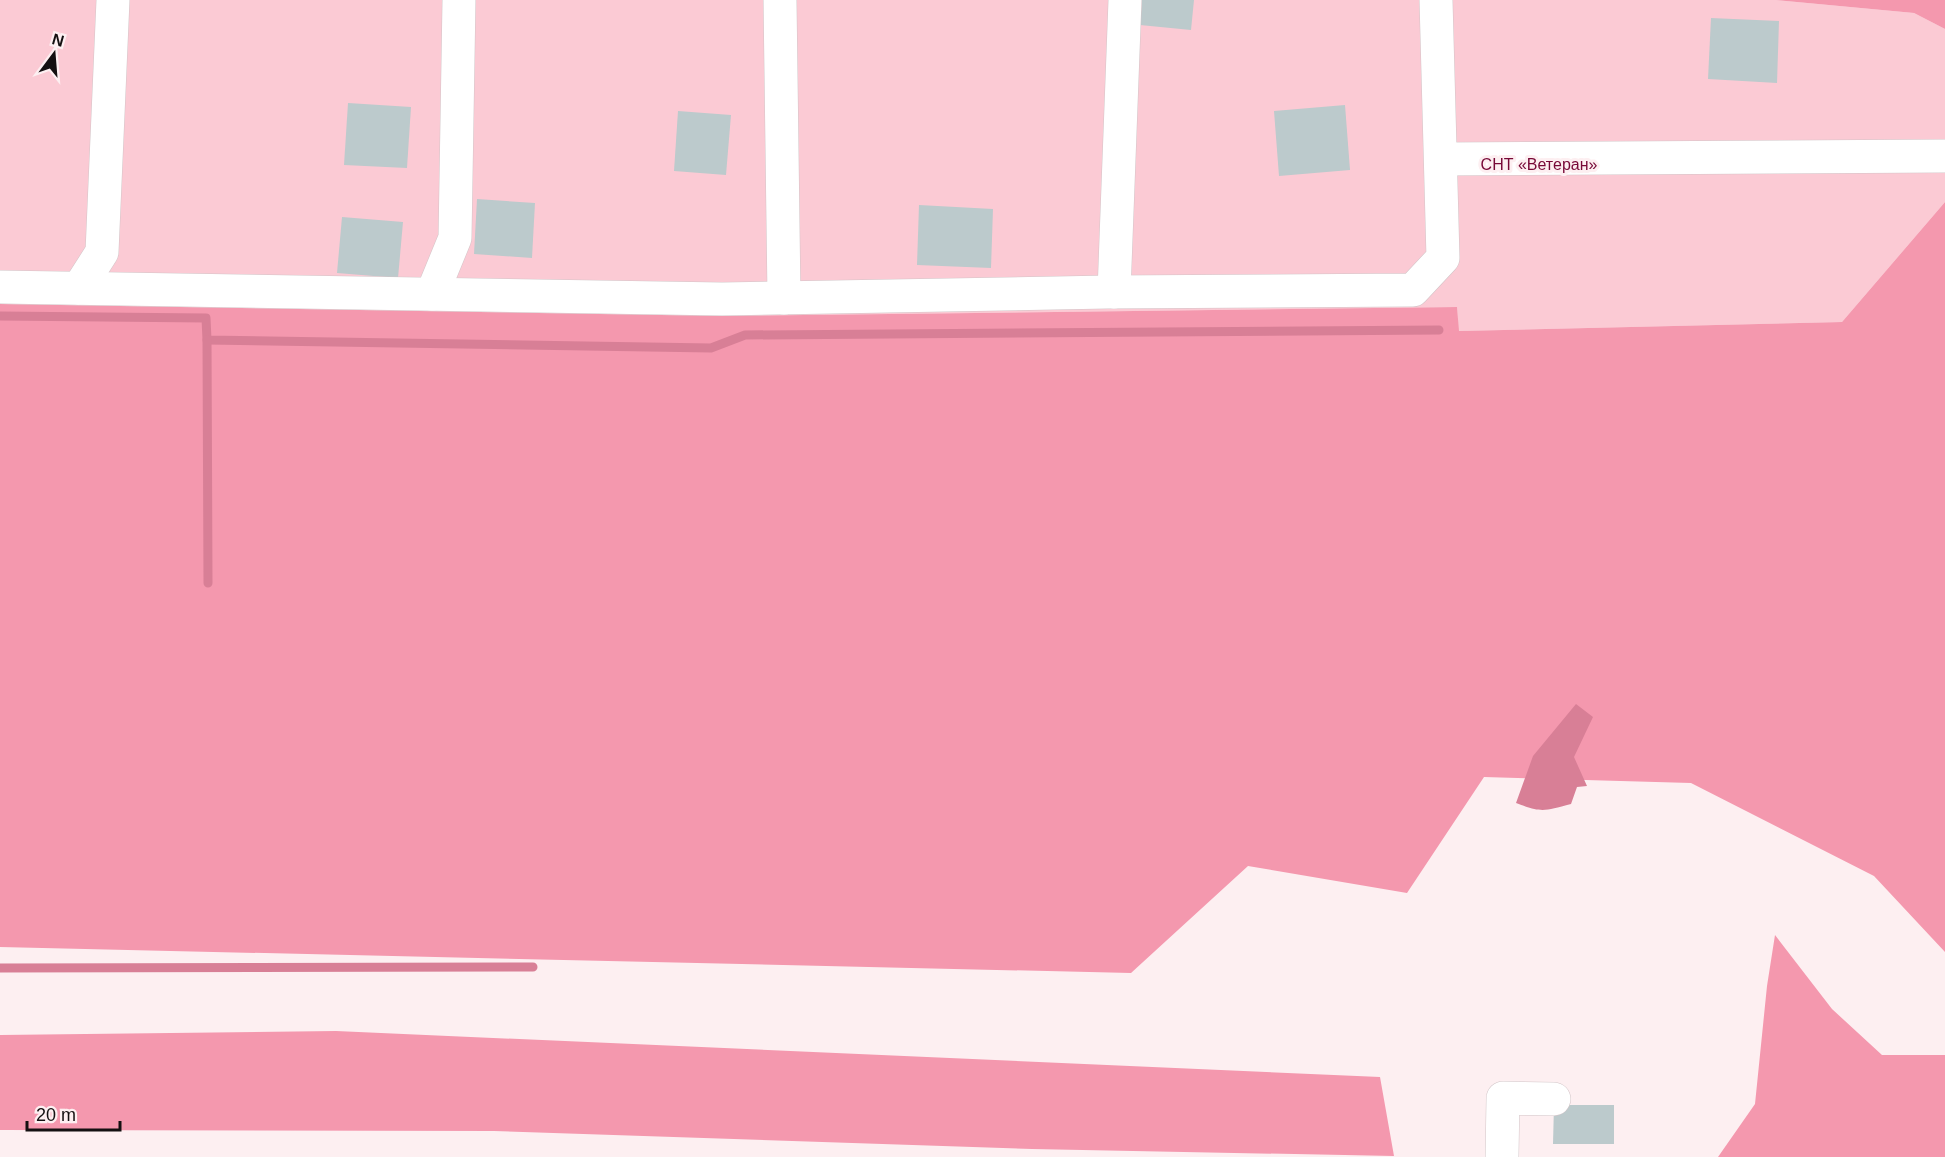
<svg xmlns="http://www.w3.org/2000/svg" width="1945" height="1157" font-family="Helvetica,sans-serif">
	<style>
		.green { fill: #fbcad4 }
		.forest { fill: #f498ae }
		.water { fill: #d87f96 }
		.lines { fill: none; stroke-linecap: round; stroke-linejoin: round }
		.stream { stroke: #d87f96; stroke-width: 9 }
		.building { fill: #bccacc }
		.minor-casing { stroke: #d3c5c8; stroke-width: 34 }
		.minor { stroke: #fff; stroke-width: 33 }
		.labels { text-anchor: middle; stroke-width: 6; stroke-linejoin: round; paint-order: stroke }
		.park-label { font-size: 16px; fill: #770837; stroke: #fdeff1 }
	</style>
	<rect width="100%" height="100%" fill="#fdeff1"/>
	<path class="green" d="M0,0H1776L1914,13L1945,29V202L1842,322L1458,331L1457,307L722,316L0,304Z"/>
	<g class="forest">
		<path d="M1776,0H1945V29L1914,13Z"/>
		<path d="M1945,202V952L1874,876L1691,783L1484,777L1407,893L1248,866L1131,973L0,947V304L722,316L1457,307L1459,331L1842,322Z"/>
		<path d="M1775,935L1832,1009L1882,1055H1945V1157H1718L1755,1104L1767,986Z"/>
		<path d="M336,1031L1380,1077L1394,1156L1032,1149L494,1131L0,1130V1035Z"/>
	</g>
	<path class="water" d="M1576,704L1593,717L1574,757L1587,786L1577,787L1571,804C1544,811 1542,813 1516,803L1533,756Z"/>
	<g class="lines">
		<g class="stream">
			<path d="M0,316L206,318L207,340L711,348L745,335L1439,330"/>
			<path d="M207,340L208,583"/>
			<path d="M0,968L533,967"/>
		</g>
	</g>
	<g class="building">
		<path d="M1142,0H1194L1191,30L1140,25Z"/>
		<path d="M1711,18L1779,21L1777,83L1708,79Z"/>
		<path d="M348,103L411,107L407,168L344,165Z"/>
		<path d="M1345,105L1350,170L1279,176L1274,111Z"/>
		<path d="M678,111L731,115L726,175L674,171Z"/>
		<path d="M477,199L535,203L532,258L474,254Z"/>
		<path d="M919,205L993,209L991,268L917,265Z"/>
		<path d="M342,217L403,222L398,278L337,273Z"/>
		<path d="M1554,1105H1614V1144H1553Z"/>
	</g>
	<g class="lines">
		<g class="minor-casing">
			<g id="minor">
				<path d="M780,0L784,298"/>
				<path d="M1441,159L1945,156"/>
				<path d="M0,287L722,299L1108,292L1413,290L1443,258L1436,0"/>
				<path d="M79,288L102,252L113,0"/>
				<path d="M1114,292L1125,0"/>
				<path d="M432,294L455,238L459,0"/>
				<path d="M1502,1157L1503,1098L1554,1099"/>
			</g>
		</g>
		<use href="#minor" class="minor"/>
	</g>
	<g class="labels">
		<g class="park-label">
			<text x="1539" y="170">СНТ «Ветеран»</text>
		</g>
	</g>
	<g transform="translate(54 54) rotate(16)" stroke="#fdeff1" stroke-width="4.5" paint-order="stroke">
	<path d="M0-4.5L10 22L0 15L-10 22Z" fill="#141011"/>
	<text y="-9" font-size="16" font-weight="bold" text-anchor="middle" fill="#141011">N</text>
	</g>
	<path d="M27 1121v9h93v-9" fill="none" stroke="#141011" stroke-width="3"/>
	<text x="36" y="1121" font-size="18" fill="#141011" stroke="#fdeff1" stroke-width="4.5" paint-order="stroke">20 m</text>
</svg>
